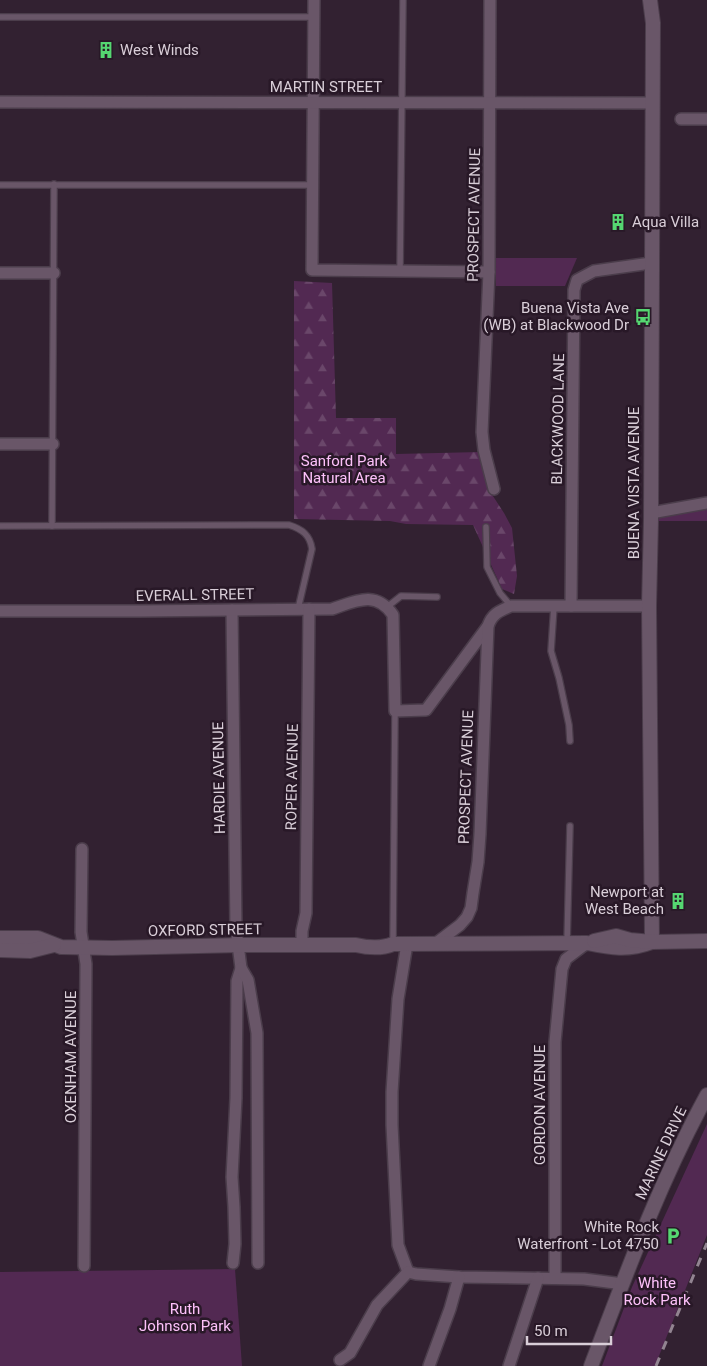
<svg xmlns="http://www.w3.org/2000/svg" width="707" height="1366" font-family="Roboto,sans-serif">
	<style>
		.forest { fill: url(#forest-firs) }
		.park { fill: #522952 }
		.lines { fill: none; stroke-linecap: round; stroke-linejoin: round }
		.service-casing { stroke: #4b3d4b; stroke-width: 8 }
		.minor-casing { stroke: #4b3d4b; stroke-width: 14 }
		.tertiary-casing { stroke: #4b3d4b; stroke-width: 16 }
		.service { stroke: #695668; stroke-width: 5.5 }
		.minor { stroke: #695668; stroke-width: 11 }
		.tertiary { stroke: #695668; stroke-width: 14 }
		.rail { stroke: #928491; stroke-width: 3; stroke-dasharray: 9 9; stroke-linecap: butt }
		.labels { text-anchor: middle; stroke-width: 5; stroke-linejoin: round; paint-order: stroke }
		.poi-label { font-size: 15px; fill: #d9ced8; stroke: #281827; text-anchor: end }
		.street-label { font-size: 15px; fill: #d9ced8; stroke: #281827 }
		.park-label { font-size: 15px; fill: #fdc1fa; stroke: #281827 }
	</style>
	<defs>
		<pattern id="forest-firs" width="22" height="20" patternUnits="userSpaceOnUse" patternTransform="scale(1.25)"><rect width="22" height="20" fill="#522952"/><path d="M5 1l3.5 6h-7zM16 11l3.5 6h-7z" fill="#6a476a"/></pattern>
	</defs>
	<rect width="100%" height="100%" fill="#322131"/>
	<path class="forest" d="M294,281L332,283L336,418H396V454L481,452L489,490L504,513L512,528L517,576L514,594L502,589L473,525L406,524L390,521L294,519Z"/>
	<g class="park">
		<path d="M496,258H577L565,286H496Z"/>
		<path d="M707,506V521H657V516Z"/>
		<path d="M707,1124V1235L655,1366H602L632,1287Z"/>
		<path d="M235,1269L242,1366H0V1272Z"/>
	</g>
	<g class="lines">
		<g class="service-casing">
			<g id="service">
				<path d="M0,17H314"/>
				<path d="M0,185H313"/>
				<path d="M400,271L403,0"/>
				<path d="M0,526L289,525C302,529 310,535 312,549L298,609"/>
				<path d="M52,526L54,184"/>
				<path d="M486,527L487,567L500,593L511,606"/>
				<path d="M554,606L551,651L559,678L569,725L570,741"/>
				<path d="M387,607L401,596L437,597"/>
				<path d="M567,943L570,826"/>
				<path d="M393,944L395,711"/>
			</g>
		</g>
		<g class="minor-casing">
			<g id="minor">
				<path d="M314,0L312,270L489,272"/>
				<path d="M490,0L489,272L482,432L484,450L494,489"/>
				<path d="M0,102L652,103"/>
				<path d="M681,119H707"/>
				<path d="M0,273H54"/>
				<path d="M0,444H53"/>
				<path d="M651,513L707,503"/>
				<path d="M571,606L574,290L577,280L594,271L651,263"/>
				<path d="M232,610L236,929L241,968L237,981L236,1098L232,1177L234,1207L235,1244L233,1263"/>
				<path d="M0,611H141L332,609C356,601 376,590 393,615L395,711L426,710L488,626"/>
				<path d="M82,849L81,932L86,964L84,1266"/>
				<path d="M407,944L398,999L392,1092V1125L398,1245L408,1272"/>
				<path d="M435,944L460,925L467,917L471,908L473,893L478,862L480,834L488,626C492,614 499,611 511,606H649"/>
				<path d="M302,945V931L306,913L309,609"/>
				<path d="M241,968L248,980L257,1033L258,1263"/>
				<path d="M408,1272L416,1274L459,1277L584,1279L623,1284"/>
				<path d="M555,1278V1042L562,969L566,959L587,943"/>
				<path d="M340,1360L350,1353L377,1305L408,1272"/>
				<path d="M429,1366L450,1309L459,1277"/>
				<path d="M509,1366L538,1278"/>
			</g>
		</g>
		<g class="tertiary-casing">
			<g id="tertiary">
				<path d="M650,0L653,23L651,520L649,606L652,942"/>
				<path d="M0,938H38L61,947L112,948L242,945H356C369,948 381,949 393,944L587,943C611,948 628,951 652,942"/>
				<path d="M594,941L616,936L630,940L652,942L707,941"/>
				<path d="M0,950L30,951L54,945"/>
				<path d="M591,1366C626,1274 660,1181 707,1095"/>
			</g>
		</g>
		<use href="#service" class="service"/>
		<use href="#minor" class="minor"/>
		<use href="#tertiary" class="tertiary"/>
		<path class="rail" d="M656,1366L707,1243"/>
	</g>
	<defs>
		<g id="building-bare" transform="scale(1.35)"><path d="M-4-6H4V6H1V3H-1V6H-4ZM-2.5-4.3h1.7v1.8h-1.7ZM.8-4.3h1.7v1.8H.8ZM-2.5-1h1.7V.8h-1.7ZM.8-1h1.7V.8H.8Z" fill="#55d671" stroke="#281827" stroke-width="2.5" paint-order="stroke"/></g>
		<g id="bus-bare" transform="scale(1.35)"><path d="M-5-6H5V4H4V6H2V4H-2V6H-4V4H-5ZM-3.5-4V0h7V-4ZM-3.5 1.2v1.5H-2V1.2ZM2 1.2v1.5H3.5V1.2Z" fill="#55d671" stroke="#281827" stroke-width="2.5" paint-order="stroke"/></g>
		<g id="parking-bare" transform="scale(1.35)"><path d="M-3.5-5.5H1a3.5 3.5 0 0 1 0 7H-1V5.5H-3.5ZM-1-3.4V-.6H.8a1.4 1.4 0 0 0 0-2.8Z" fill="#55d671" stroke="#281827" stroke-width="2.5" paint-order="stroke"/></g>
	</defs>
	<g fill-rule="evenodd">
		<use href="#building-bare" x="106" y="50"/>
		<use href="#building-bare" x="618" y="222"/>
		<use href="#bus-bare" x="643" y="317"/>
		<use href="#building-bare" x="678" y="901"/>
		<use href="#parking-bare" x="673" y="1236"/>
	</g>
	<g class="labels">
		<g class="poi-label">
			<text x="120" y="55" text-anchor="start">West Winds</text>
			<text x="632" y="227" text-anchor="start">Aqua Villa</text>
			<text x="629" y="313">Buena Vista Ave<tspan x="629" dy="17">(WB) at Blackwood Dr</tspan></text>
			<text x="664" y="897">Newport at<tspan x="664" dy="17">West Beach</tspan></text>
			<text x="659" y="1232">White Rock<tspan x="659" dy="17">Waterfront - Lot 4750</tspan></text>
		</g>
		<g class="street-label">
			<text x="326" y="92">MARTIN STREET</text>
			<text transform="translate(474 215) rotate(-89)" y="5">PROSPECT AVENUE</text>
			<text transform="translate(558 419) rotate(-89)" y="5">BLACKWOOD LANE</text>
			<text transform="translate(634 483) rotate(-90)" y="5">BUENA VISTA AVENUE</text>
			<text transform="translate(195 595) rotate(-1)" y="5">EVERALL STREET</text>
			<text transform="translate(292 777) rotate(-89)" y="5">ROPER AVENUE</text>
			<text transform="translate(466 777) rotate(-88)" y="5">PROSPECT AVENUE</text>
			<text transform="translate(219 778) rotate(-91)" y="5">HARDIE AVENUE</text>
			<text transform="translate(205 930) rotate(-1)" y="5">OXFORD STREET</text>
			<text transform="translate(71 1057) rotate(-90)" y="5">OXENHAM AVENUE</text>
			<text transform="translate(540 1105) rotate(-90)" y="5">GORDON AVENUE</text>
			<text transform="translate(661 1153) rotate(-65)" y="5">MARINE DRIVE</text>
		</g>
		<g class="park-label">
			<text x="344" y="466">Sanford Park<tspan x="344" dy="17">Natural Area</tspan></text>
			<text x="657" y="1288">White<tspan x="657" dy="17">Rock Park</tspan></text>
			<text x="185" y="1314">Ruth<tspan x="185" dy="17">Johnson Park</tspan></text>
		</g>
	</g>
	<path d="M527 1336v8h84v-8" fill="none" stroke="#d9ced8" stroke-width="2.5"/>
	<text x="534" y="1336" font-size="15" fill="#d9ced8" stroke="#281827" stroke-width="4" paint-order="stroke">50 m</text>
</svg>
